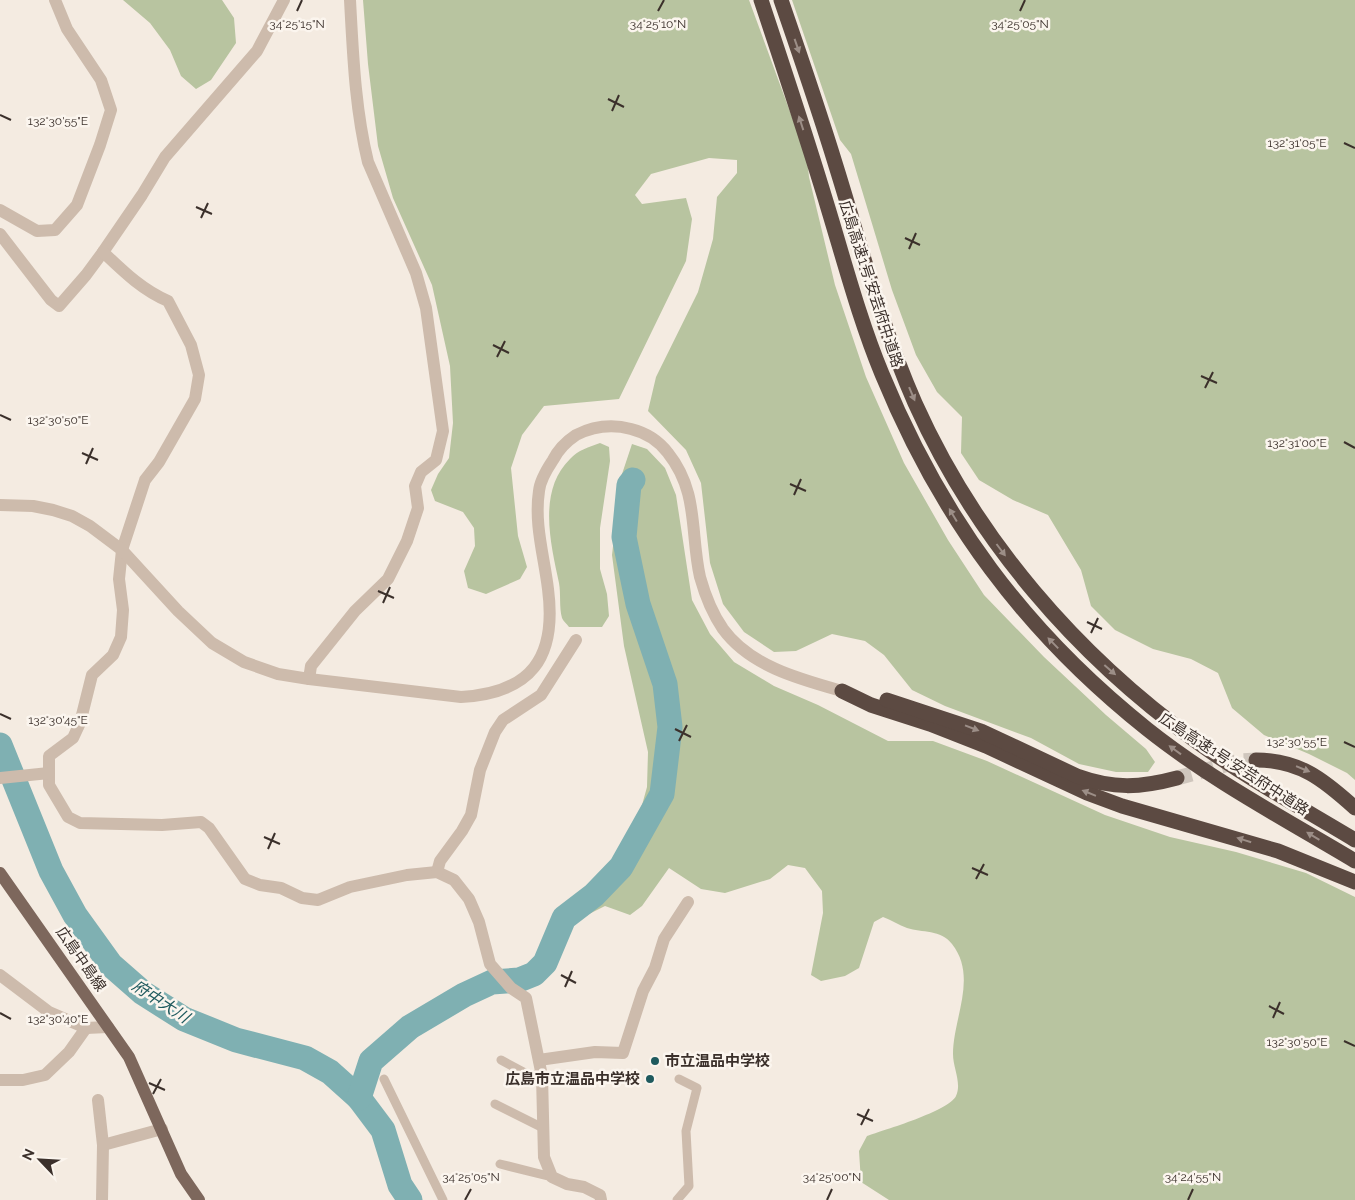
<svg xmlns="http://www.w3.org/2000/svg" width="1355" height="1200" font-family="Raleway,'Noto Sans JP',sans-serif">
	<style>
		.green { fill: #b8c4a0 }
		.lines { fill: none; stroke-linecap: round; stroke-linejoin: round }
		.river { stroke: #7fb0b2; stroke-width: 25 }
		.motorway-tunnel { stroke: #cfc6bd; stroke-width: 15; stroke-dasharray: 15 8; stroke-linecap: butt }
		.service { stroke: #cdbbac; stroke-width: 9 }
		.minor { stroke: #cdbbac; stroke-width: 12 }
		.tertiary { stroke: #cdbbac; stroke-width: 12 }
		.primary { stroke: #7d675c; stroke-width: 12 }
		.motorway { stroke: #5c4a42; stroke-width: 15 }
		.oneway { fill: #9c8e87 }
		.ticks { fill: none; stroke: #3b302b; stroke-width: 2 }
		.poi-dot { fill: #1f5a5e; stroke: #fbf5ee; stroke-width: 2 }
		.labels { text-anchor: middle; stroke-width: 5; stroke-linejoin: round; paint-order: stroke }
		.street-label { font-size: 15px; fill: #3b302b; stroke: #fbf5ee }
		.poi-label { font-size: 15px; font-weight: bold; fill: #3b302b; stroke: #fbf5ee; text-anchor: start }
		.water-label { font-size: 16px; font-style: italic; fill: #1f5a5e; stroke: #fbf5ee }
		.ticks-label { font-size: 12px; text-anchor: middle; fill: #3b302b; stroke: #fbf5ee; stroke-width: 5; stroke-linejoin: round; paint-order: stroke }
	</style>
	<rect width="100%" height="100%" fill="#f4ebe1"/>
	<g class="green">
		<path d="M123,0H222L234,18L236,43L211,80L196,89L181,76L170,50L150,23Z"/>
		<path d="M363,0H749L807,158L809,177L835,285L866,377L904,463L948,540L984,595L1044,657L1106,715L1146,749L1155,762L1148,772H1116L1079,764L1031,738L945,706L912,690L884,655L865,641L832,634L796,651L774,652L744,632L723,604L710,563L701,483L686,450L648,411L656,377L698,292L713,239L717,197L737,173V160L709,158L651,174L635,195L642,204L686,198L692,219L686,261L619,399L544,406L522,435L511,468L518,536L527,567L520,579L486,594L468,588L464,571L475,546L474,528L463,512L435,501L431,490L438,474L449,458L453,423L450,366L432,285L393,198L378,146L368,64Z"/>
		<path d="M792,0H1355V780L1347,773L1309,754L1264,735L1232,708L1218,673L1191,659L1153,649L1115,630L1091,606L1081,570L1048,515L1013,500L979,480L961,453L962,417L937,392L916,355L892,290L851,154L840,140Z"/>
		<path d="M600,443L609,447L610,461L600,528V569L607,594L609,616L602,627H569C567,624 563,621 562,618C559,607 561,594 559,583C551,545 537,491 570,459C578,450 589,447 600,443Z"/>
		<path d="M632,444L647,449L665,468L676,495L692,600L710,634L734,662L774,686L818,705L888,741H933L987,761L1105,815L1170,837L1236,852L1306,873L1355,897V1200H889L861,1182L859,1151L867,1136C884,1130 949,1111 956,1096C962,1083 953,1068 953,1054C953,1018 978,977 952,944C941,929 922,933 907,928C899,925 891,920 883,917L874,922L859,968L845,976L821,981L811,975L823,913L822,891L805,868L788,865L770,879L725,893L701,889L669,868L642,906L630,915L605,906L589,914L581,906L594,884L617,864L639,816L647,787L648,752L624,646L612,555L621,477Z"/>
	</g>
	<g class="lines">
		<g class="river">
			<path d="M0,745L51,871L75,915L111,965L143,993L184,1019L236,1040L305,1058L330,1072L359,1098L383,1130L400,1185L410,1200"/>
			<path d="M359,1098L371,1061L410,1027L464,995L492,982L519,980L534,974L545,963L564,918L594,895L621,867L662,794L670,727L665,684L638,604L624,537L629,485L633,480"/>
		</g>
		<path class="motorway-tunnel" d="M1177,778L1240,761L1256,760"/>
		<g class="service">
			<path d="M501,1060L527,1074L542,1076"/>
			<path d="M384,1079L443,1200"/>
			<path d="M495,1104L543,1128"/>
			<path d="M500,1164L552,1177"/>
			<path d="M677,1200L689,1186L686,1131L697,1088L679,1079"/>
		</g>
		<g class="minor">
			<path d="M0,210L37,231L55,230L77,205L100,145L111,110L101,80L67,29L55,0"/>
			<path d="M0,234L51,300L59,306L86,275L103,252L142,195L165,157L257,51L284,0"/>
			<path d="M103,252C123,271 142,290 168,301L191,345L199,375L195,399L159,462L145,480L122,550L119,579L123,610L121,637L113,655L92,675L80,723L73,738L49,756V785L68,817L80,823L162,825L201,822L209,828L245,879L260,885L281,888L302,898L318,900L350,887L407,875L437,872L454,880L469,899L479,922L490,964L511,988L526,998L542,1076L544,1157L552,1177L567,1184L584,1187L600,1195L601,1200"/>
			<path d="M309,679L311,666L355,611L388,579L407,541L418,508L415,486L421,472L436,460L443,431L426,308L416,273L368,162C355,109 353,54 350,0"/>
			<path d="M0,778L49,773"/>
			<path d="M437,872L440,861L462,831L471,815L480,770L495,732L503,720L541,695L576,640"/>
			<path d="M0,975L49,1012L86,1028L108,1027"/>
			<path d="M539,1060L595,1052L623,1053L643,991L655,968L664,939L688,902"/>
			<path d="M0,1080H23L45,1075L69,1052L86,1028"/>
			<path d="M98,1100L103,1145L102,1200"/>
			<path d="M103,1145L162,1129"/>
		</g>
		<path class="tertiary" d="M0,505L33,506L53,510L72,516L90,526L122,550L178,611L212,643L244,662L278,674L309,679L461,697C531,693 557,658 548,589C544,556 534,524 539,491C540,480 547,469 553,460C558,450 567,441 576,435C594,426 612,424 631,429C647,433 659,441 668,453C699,492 690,532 700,577C705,595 712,613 723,629C750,666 799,679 842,691"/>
		<path class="primary" d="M0,873L129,1057L181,1174L199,1200"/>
		<g class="motorway">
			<path d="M761,0C784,69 807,138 828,208C845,264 860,321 882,374C941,518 1025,632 1147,729C1211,780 1285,819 1355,861"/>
			<path d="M781,0C800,55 819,110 836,166C861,246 881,326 915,403C976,539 1076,655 1197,742C1247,778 1302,808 1355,840"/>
			<path d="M842,691L871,705L930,724L986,746L1087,793L1122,806L1278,851L1355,882"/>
			<path d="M887,700L981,731L1077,776C1113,789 1140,788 1177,778"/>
			<path d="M1256,760C1300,760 1324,780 1355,808"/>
		</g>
	</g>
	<defs><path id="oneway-solid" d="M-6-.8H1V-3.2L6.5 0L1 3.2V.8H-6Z" transform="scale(1.25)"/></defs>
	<g class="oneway">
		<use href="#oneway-solid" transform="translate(797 46) rotate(71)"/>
		<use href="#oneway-solid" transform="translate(801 123) rotate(-108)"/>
		<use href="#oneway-solid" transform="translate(912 394) rotate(67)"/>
		<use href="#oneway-solid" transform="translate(953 515) rotate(-121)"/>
		<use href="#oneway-solid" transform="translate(1001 550) rotate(53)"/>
		<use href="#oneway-solid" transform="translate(1053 643) rotate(-134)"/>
		<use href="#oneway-solid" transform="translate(1110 670) rotate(41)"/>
		<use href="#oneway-solid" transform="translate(972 728) rotate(21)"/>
		<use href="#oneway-solid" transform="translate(1175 750) rotate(-144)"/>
		<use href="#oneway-solid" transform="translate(1303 769) rotate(22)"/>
		<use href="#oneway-solid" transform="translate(1089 793) rotate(-158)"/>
		<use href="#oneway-solid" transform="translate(1313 836) rotate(-149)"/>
		<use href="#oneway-solid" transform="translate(1244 840) rotate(-163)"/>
	</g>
	<path class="ticks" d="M297,11L302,0M658,11L664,0M1020,11L1025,0M608,99L624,107M612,111L619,95M0,115L11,120M1344,143L1355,148M196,207L212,214M201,218L208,203M905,238L920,245M909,249L916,233M493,345L509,353M497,357L505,341M1201,376L1217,383M1205,388L1213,372M0,415L11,420M1344,442L1355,448M82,453L98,460M86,464L93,448M790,484L806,491M794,495L801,479M378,591L394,598M383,603L390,587M1087,622L1102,629M1091,633L1098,618M0,714L11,719M675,729L691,737M679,741L687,725M1344,742L1355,747M264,837L280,844M268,849L275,833M972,868L988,875M976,879L984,864M561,975L576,983M565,987L572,971M1269,1006L1284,1014M0,1013L11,1019M1273,1018L1280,1002M1344,1041L1355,1046M149,1083L165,1090M153,1094L161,1079M857,1114L873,1121M861,1125L869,1109M465,1200L471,1189M827,1200L832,1189M1188,1200L1193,1189"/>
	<g class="poi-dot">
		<circle cx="655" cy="1061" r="5"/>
		<circle cx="650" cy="1079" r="5"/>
	</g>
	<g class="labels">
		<g class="street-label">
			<text transform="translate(871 284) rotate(72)" y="5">広島高速1号;安芸府中道路</text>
			<text transform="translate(1234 764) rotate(33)" y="5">広島高速1号;安芸府中道路</text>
			<text transform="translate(81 959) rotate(55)" y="5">広島中島線</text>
		</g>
		<g class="poi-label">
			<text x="665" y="1066">市立温品中学校</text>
			<text x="640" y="1084" text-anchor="end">広島市立温品中学校</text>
		</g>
		<g class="water-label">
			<text transform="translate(161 1001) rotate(33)" y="6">府中大川</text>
		</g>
	</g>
	<g class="ticks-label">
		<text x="297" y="28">34°25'15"N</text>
		<text x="658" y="28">34°25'10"N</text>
		<text x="1020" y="28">34°25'05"N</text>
		<text x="58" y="125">132°30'55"E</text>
		<text x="1297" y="147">132°31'05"E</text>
		<text x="58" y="424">132°30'50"E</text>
		<text x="1297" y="447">132°31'00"E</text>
		<text x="58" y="724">132°30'45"E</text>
		<text x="1297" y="746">132°30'55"E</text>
		<text x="58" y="1023">132°30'40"E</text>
		<text x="1297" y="1046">132°30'50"E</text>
		<text x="471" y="1181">34°25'05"N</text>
		<text x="832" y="1181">34°25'00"N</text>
		<text x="1193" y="1181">34°24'55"N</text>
	</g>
	<g transform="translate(40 1160) rotate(295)" stroke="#fbf5ee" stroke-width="4" paint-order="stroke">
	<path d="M0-4L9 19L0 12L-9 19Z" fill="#3b302b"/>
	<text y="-8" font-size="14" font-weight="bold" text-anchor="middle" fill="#3b302b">N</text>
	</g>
</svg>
